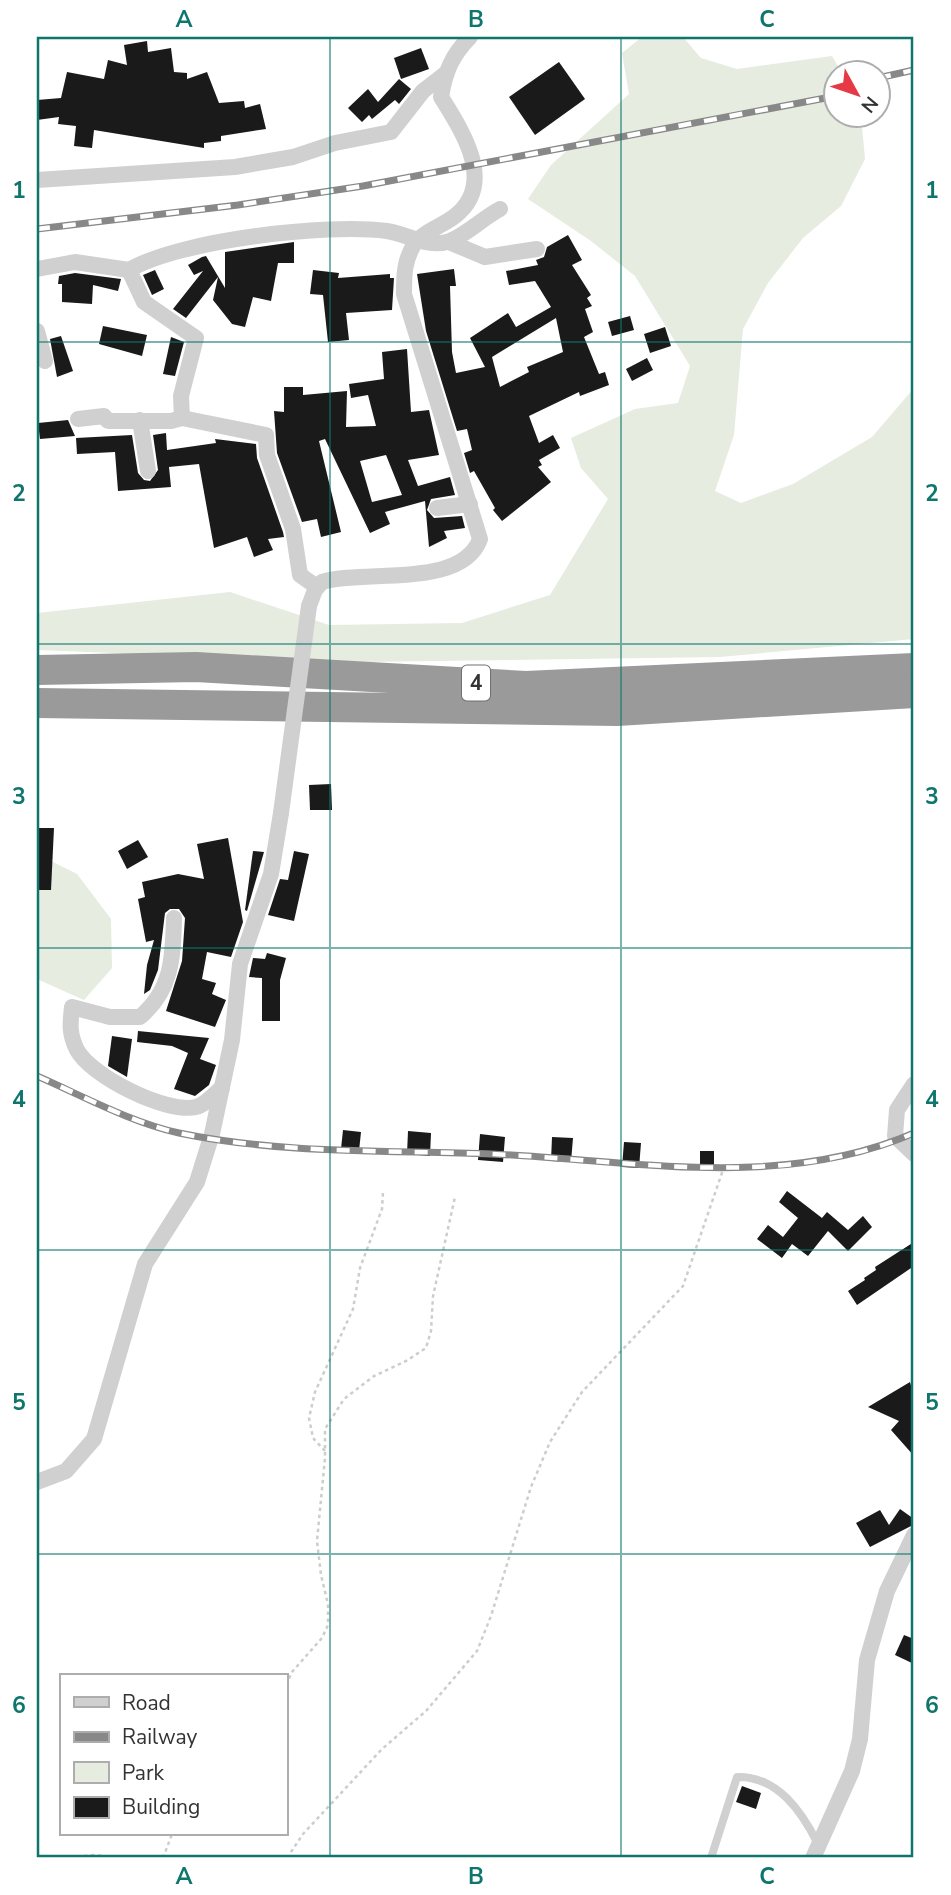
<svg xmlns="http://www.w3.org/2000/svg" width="951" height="1895" font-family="'Nunito Sans',sans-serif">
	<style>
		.green { fill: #e6ecdf }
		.building { fill: #1a1a1a; fill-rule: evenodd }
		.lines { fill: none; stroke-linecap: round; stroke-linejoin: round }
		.path { stroke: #cdcdcd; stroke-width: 2.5; stroke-dasharray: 3.5 3.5; stroke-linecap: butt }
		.service { stroke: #d0d0d0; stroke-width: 8 }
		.minor { stroke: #d0d0d0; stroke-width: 16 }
		.motorway { stroke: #9a9a9a; stroke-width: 30 }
		.rail-casing { stroke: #888; stroke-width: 7 }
		.rail { stroke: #fff; stroke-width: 4.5; stroke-dasharray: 13; stroke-linecap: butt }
		.minor-bridge { stroke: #d0d0d0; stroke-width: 16 }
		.grid { fill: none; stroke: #0f766e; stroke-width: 2; stroke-opacity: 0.55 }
		.labels { text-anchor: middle; stroke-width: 7; stroke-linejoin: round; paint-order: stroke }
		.shield { fill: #fff; stroke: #707070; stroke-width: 2 }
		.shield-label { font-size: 21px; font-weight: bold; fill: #333 }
		.neatline { fill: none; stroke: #0f766e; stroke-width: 2.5 }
		.grid-label { font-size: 23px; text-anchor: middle; font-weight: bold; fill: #0f766e }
	</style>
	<rect width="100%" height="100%" fill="#fff"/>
	<g class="green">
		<path d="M642,37H683L701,58L737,69L832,56L842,73L836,74V116H861L865,159L841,206L803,238L768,283L743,329L734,435L715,491L741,503L793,484L872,437L914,388V639L720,657L358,662L37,650V613L230,592L329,625L462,623L550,595L608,499L581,468L571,438L635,409L678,403L690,366L635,276L591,241L528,199L551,165L629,94L622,53Z"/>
		<path d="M39,855L77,874L111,919L112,968L84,1000L37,979V856Z"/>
	</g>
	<g class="building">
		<path d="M147,41L148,52L171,48L174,72L187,73V79L207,72L219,103L244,101L245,108L260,104L266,129L221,136V141L204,143V148L94,130L92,148L74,146L76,126L58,124L59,117L37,120V100L61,98L67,72L104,79L108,60L127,65L124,45Z"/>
		<path d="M421,48L429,69L401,79L394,58Z"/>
		<path d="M559,62L585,99L535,135L509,97Z"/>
		<path d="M399,79L411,89L399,104L395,100L372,119L369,115L362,122L348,108L368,89L378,102Z"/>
		<path d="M568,235L582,260L572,265L591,295L587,298L592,306L585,309L593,332L584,337L599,374L605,372L609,385L580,396L579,392L529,416L539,443L553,435L560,448L539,460L542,465L538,467L551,482L502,521L493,510L495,508L474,471L470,473L464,453L472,450L467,429L457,431L426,331L417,274L454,269L456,286H450L452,352L456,373L485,367L470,338L508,313L516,327L551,307L535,281L509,285L506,271L538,265L536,260L544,257L547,247ZM556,318L563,352L527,367L529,372L500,387L492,357Z"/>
		<path d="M294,242V263H278L271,301L253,297L245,327L232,324L213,300L218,277L186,318L173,309L203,271L194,275L188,265L202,257L206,256L225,288V252Z"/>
		<path d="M155,270L164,289L152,295L143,275Z"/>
		<path d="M313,270L339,273L338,278L390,274V278H394L392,310L346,313L349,340L328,342L323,295L310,294Z"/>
		<path d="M75,273L121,279L118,291L93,285L92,304L62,302V284H58L59,276Z"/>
		<path d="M630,316L634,330L612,336L608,322Z"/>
		<path d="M103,326L147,335L142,356L99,344Z"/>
		<path d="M665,327L671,346L650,353L644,334Z"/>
		<path d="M61,336L73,371L57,377L50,339Z"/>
		<path d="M171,337L184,342L175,376L163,374Z"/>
		<path d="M407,349L411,412L429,410L439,455L408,460L418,486L450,477L455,495L431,499L427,510L434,518L462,516L465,528L444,531L447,538L429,547L425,501L385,512L390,524L370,533L325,439L319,441L341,532L321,537L317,519L302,522L277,453L274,411L284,412V387H303V395L347,391L346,427L376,426L368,395L351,398L349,384L384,379L382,352ZM386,455L402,495L372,502L360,461Z"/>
		<path d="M647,358L653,370L632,381L626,369Z"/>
		<path d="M68,420L75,436L40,439L38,423Z"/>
		<path d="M166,433L167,450L216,443L215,439L256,444L257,458L283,532L284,537L268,539L273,550L254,557L247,537L214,548L199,464L169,467L171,487L118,491L115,452L77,454L76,438L132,435L138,473L144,480L150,481L158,470L153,435Z"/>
		<path d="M331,784L332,810H310L309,785Z"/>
		<path d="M37,828H54L51,890H37Z"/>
		<path d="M228,838L243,922L231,957L207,952L202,979L216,983L212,994L226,1000L215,1027L166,1011L182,961L185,918L179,909H170L165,913L158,970L150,990L144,994L147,965L154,940L146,942L138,899L145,897L142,882L178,874L204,879L197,844Z"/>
		<path d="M138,840L148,857L127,869L118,851Z"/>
		<path d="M253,851L264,852L247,911L245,910Z"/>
		<path d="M294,851L309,854L294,921L268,915L280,879L288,880Z"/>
		<path d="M267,953L286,958L280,980V1021H262V978L249,977L253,958L265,959Z"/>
		<path d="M138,1031L209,1038L200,1059L216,1065L209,1085L195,1096L174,1089L188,1053L172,1046L137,1042Z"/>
		<path d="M112,1036L132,1039L127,1077L108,1066Z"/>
		<path d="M343,1130L361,1132L359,1151L341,1149Z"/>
		<path d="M408,1131L431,1133L430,1156L407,1154Z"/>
		<path d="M480,1134L505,1137L503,1162L478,1160Z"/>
		<path d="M552,1137L573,1138L571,1162L551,1161Z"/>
		<path d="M624,1142L641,1143L639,1168L622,1167Z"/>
		<rect x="700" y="1151" width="14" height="18"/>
		<path d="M787,1191L822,1218L827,1212L848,1230L863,1216L872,1227L848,1251L828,1231L808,1256L792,1244L782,1258L757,1239L768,1225L783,1237L798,1218L779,1202Z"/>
		<path d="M914,1242V1266L857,1305L848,1291L865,1280L864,1278L876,1270L875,1267Z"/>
		<path d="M910,1382L914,1396V1456L891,1430L899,1421L868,1407Z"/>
		<path d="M900,1509L914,1519L913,1525L870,1547L856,1523L880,1510L889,1525Z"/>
		<path d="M904,1635L914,1639V1664L895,1655Z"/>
		<path d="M742,1786L761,1793L756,1809L736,1802Z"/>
	</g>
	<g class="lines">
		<g class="path">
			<path d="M325,1451L313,1438L309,1418L315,1392L353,1309L360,1268L382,1209L383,1192"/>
			<path d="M285,1692L291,1673L322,1638L328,1625V1604L321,1575L317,1541L325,1458V1429L344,1399L374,1376L406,1361L426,1348L431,1331L433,1296L455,1197"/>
			<path d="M63,1858L94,1855L120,1858"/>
			<path d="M163,1858L172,1834"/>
			<path d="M287,1858L303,1834L382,1749L426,1711L477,1651L491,1616L531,1487L550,1442L582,1392L683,1286L724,1167"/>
		</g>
		<path class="service" d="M711,1858L737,1777C778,1776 802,1812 818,1844"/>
		<g class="minor">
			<path d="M37,180L235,167L293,157L335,143L391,132L423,91L445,74"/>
			<path d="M449,242L485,257L537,249"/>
			<path d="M37,269L75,262L129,270"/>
			<path d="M37,331L45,361"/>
			<path d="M182,418L181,396L196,338L144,302L129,270C180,240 327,223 387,231C407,234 429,249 450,241C467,234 483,218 500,209"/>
			<path d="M78,419L104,416L108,421H171L182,418L266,435L267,455L293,529L300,575L317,587"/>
			<path d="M140,420L148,471"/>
			<path d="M437,508L470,504"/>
			<path d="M309,606L315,590L322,582C365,569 462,589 480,539L404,294C404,275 404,260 415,243C423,232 444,225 455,216C497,183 462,131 441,97C445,72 452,55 470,37"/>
			<path d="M174,918C173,958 172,990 140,1017H110L72,1007C70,1024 69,1034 77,1050C91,1076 166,1114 196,1107C205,1105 214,1094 222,1088"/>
			<path d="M914,1084L897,1110L895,1136L914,1154"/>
			<path d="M37,1482L66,1471L94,1439L145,1264L197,1182L212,1134L232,1040L240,964L271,874L281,813"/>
			<path d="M813,1858L852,1771L860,1739L867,1660L887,1591L914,1535"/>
		</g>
		<g class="motorway">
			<path d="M37,670L196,667L526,686L914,668"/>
			<path d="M37,703L617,711L914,693"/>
		</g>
		<g class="rail-casing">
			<g id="rail">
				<path d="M878,78L914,70"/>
				<path d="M37,229L238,205L363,186L836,96"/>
				<path d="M37,1076C83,1096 130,1122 179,1133C280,1154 388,1150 491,1154C632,1160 780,1191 914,1133"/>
			</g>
		</g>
		<use href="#rail" class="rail"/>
		<path class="minor-bridge" d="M281,813L309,606"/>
	</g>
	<path class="grid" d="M330,37V1858M621,37V1858M37,342H914M37,644H914M37,948H914M37,1250H914M37,1554H914"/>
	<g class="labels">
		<rect class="shield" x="462" y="665.5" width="28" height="35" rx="5"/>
		<g class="shield-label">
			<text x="476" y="690">4</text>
		</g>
	</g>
	<rect width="951" height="1895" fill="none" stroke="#ffffff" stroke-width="77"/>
	<rect x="60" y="1674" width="228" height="161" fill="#ffffff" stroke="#adadad" stroke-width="2"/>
	<rect x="74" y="1697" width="35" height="10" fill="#d0d0d0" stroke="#adadad" stroke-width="2"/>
	<text x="122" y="1710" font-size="21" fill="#333333">Road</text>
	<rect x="74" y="1732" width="35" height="10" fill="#888888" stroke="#adadad" stroke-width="2"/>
	<text x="122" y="1744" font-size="21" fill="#333333">Railway</text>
	<rect x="74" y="1762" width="35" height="21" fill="#e6ecdf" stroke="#adadad" stroke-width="2"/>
	<text x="122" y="1780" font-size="21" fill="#333333">Park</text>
	<rect x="74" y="1797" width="35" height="21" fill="#1a1a1a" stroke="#adadad" stroke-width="2"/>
	<text x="122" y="1814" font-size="21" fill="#333333">Building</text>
	<g transform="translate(857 94) rotate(130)"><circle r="33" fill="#ffffff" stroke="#adadad" stroke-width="2"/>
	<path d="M0-5L12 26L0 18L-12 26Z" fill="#e63946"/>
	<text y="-10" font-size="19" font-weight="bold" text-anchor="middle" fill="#333333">N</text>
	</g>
	<rect x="38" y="38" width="874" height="1818" class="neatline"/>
	<g class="grid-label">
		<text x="184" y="27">A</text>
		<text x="476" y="27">B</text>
		<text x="767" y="27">C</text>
		<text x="19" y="198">1</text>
		<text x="932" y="198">1</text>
		<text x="19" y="501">2</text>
		<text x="932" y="501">2</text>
		<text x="19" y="804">3</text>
		<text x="932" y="804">3</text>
		<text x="19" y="1107">4</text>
		<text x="932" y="1107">4</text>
		<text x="19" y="1410">5</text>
		<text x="932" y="1410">5</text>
		<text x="19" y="1713">6</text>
		<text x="932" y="1713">6</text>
		<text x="184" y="1884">A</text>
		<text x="476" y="1884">B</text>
		<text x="767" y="1884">C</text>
	</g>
</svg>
